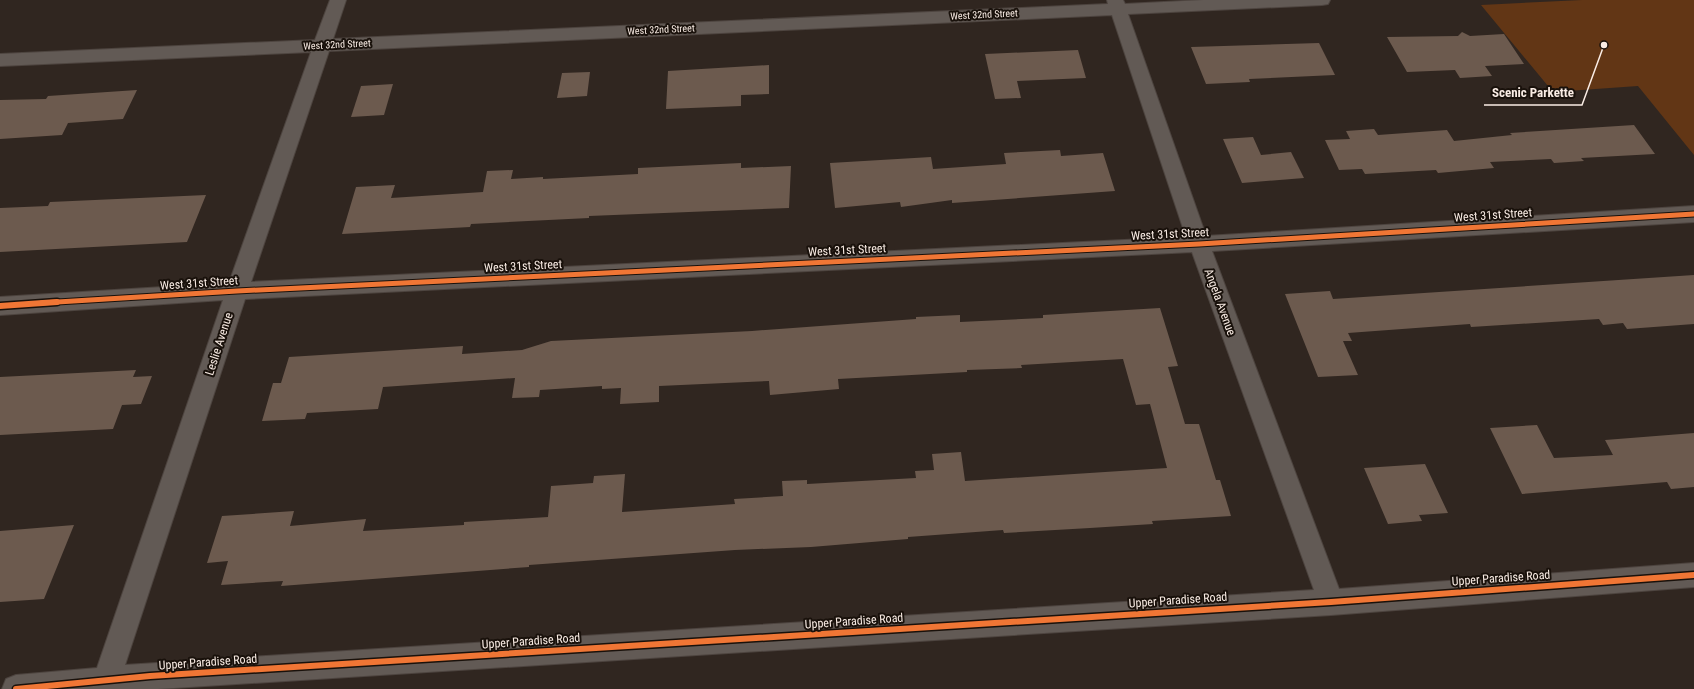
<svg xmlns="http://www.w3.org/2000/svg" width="1694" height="689" font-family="'Roboto Condensed',sans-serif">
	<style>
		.green { fill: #623615 }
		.building { fill: #6c5a4e }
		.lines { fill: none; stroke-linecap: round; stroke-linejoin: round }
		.minor-casing { stroke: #4d443f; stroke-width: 2 }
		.minor { fill: #625a55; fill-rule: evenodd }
		.cycleway-far1-casing { stroke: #19110b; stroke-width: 7 }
		.cycleway-casing { stroke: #19110b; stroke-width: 9 }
		.cycleway-far1 { stroke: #f07635; stroke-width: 5 }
		.cycleway { stroke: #f07635; stroke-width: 6 }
		.labels { text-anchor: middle; stroke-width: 4; stroke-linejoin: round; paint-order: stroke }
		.far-street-label { font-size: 10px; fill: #faede5; stroke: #19110b }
		.street-label { font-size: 12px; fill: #faede5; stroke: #19110b }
		.leader { fill: none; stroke: #faede5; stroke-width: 1.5 }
		.callout-dot { fill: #faede5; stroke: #19110b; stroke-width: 1.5 }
		.callout-label { font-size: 13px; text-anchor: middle; font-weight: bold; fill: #faede5; stroke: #19110b; stroke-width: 4; stroke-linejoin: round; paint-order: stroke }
	</style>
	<rect width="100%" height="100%" fill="#302620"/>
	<path class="green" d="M1582,0H1694V155L1638,86L1553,92L1481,5Z"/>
	<g class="building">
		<path d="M1462,32L1470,36L1504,34L1524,64L1485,66L1492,76L1460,78L1455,70L1407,72L1387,37L1458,36Z"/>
		<path d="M1319,43L1335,75L1249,79L1250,82L1206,84L1191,47Z"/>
		<path d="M1078,50L1086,78L1017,81L1021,98L995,99L985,54Z"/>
		<path d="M769,65V94L741,95V106L666,109L668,71Z"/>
		<path d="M590,72L587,96L557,98L562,73Z"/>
		<path d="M393,84L384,115L351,117L361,86Z"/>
		<path d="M137,90L123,119L68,123L62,135L0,139V100L46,99L48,96Z"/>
		<path d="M1634,125L1655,154L1581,158L1584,161L1554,163L1551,159L1490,162L1494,168L1438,173L1436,170L1365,174L1362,169L1339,170L1325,140L1350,139L1346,131L1374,129L1378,135L1447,130L1454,141L1512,135L1510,133Z"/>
		<path d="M1253,137L1261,155L1291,152L1304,178L1242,183L1223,139Z"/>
		<path d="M1060,150L1061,156L1103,153L1115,191L952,203V200L901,207L900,202L835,208L830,163L931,157L933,169L1006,164L1004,153Z"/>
		<path d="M741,163V168L791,166L789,208L589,216V218L471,224L470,227L342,234L356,187L395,185L391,198L483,192L487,171L513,170L511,179L543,177V179L638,174V168Z"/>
		<path d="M206,195L187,242L0,252V208L48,206L50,202Z"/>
		<path d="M1694,275V324L1627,329L1623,323L1603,325L1599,319L1471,327L1470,324L1348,333L1352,341H1343L1358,375L1318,377L1285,294L1330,291L1333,299Z"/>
		<path d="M1160,308L1178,366L1168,367L1185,424H1199L1216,480H1220L1231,516L1152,521L1153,524L1090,528L1004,533L1003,530L908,537V539L811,547L735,550L529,565V567L281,586L283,581L221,585L228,561L207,563L222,516L294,511L290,526L366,519L363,531L464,525V522L548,517L551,486L593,483L594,476L625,474L622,512L735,504L734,499L783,496L782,481L807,480V484L916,478L915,471L934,470L932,454L961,452L965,481L1167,468L1150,404L1136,405L1123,359L1021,365L1022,368L967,370V372L838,379L839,389L770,395L769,381L659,386V402L620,404L621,388L602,389V386L540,390L539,397L512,398L515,378L383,387L378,409L307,413L305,419L262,421L273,383H281L289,357L463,346L462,354L522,350L551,341L752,331L916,319V317L960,315V322L1043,318V315Z"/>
		<path d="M136,370L133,377L152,376L141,404L122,405L113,429L0,435V377Z"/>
		<path d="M1537,425L1554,458L1613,455L1605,440L1694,433V487L1671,489L1667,482L1522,494L1490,428Z"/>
		<path d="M1425,464L1448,513L1419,515L1422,521L1388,524L1364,468Z"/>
		<path d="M74,525L44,599L0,602V531Z"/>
	</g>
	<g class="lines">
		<g class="minor-casing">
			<path id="minor" d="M330,0H346L333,39L1108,4L1107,0H1123L1125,4L1203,0H1330L1328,4L1322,5L1128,14L1206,236L1694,206V222L1212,251L1339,589L1694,563V587L1331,615L158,689H2L6,679L16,675L97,668L223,300L0,315V297L229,283L311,52L0,66V54L315,40ZM1112,15L1186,237L251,282L329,51ZM1192,252L1314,590L125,665L245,299Z"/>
		</g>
		<use href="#minor" class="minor"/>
		<g class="cycleway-far1-casing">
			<path id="cycleway-far1" d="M41,303L237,291L1199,244L1694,214"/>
		</g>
		<g class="cycleway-casing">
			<g id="cycleway">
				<path d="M0,306L57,302"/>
				<path d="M16,689L150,676L1331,602L1694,575"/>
			</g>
		</g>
		<use href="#cycleway-far1" class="cycleway-far1"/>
		<use href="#cycleway" class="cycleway"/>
	</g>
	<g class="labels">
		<g class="far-street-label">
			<text transform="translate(984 14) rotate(-3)" y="4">West 32nd Street</text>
			<text transform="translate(661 29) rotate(-3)" y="4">West 32nd Street</text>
			<text transform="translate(337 44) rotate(-3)" y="4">West 32nd Street</text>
		</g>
		<g class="street-label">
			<text transform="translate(1493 215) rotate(-4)" y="4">West 31st Street</text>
			<text transform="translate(1170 234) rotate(-3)" y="4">West 31st Street</text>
			<text transform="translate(847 250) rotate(-3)" y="4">West 31st Street</text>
			<text transform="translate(523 266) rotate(-3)" y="4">West 31st Street</text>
			<text transform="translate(199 283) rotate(-4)" y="4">West 31st Street</text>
			<text transform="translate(1220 302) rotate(70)" y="4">Angela Avenue</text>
			<text transform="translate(219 344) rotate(-72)" y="4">Leslie Avenue</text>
			<text transform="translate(1501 578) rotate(-4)" y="4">Upper Paradise Road</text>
			<text transform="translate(1178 600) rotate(-4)" y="4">Upper Paradise Road</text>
			<text transform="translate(854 621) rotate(-4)" y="4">Upper Paradise Road</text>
			<text transform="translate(531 641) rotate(-4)" y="4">Upper Paradise Road</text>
			<text transform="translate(208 662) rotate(-4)" y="4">Upper Paradise Road</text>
		</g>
	</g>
	<path class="leader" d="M1604 45L1582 105H1484"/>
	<circle class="callout-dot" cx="1604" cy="45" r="4"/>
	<g class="callout-label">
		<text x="1533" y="97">Scenic Parkette</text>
	</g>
</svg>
